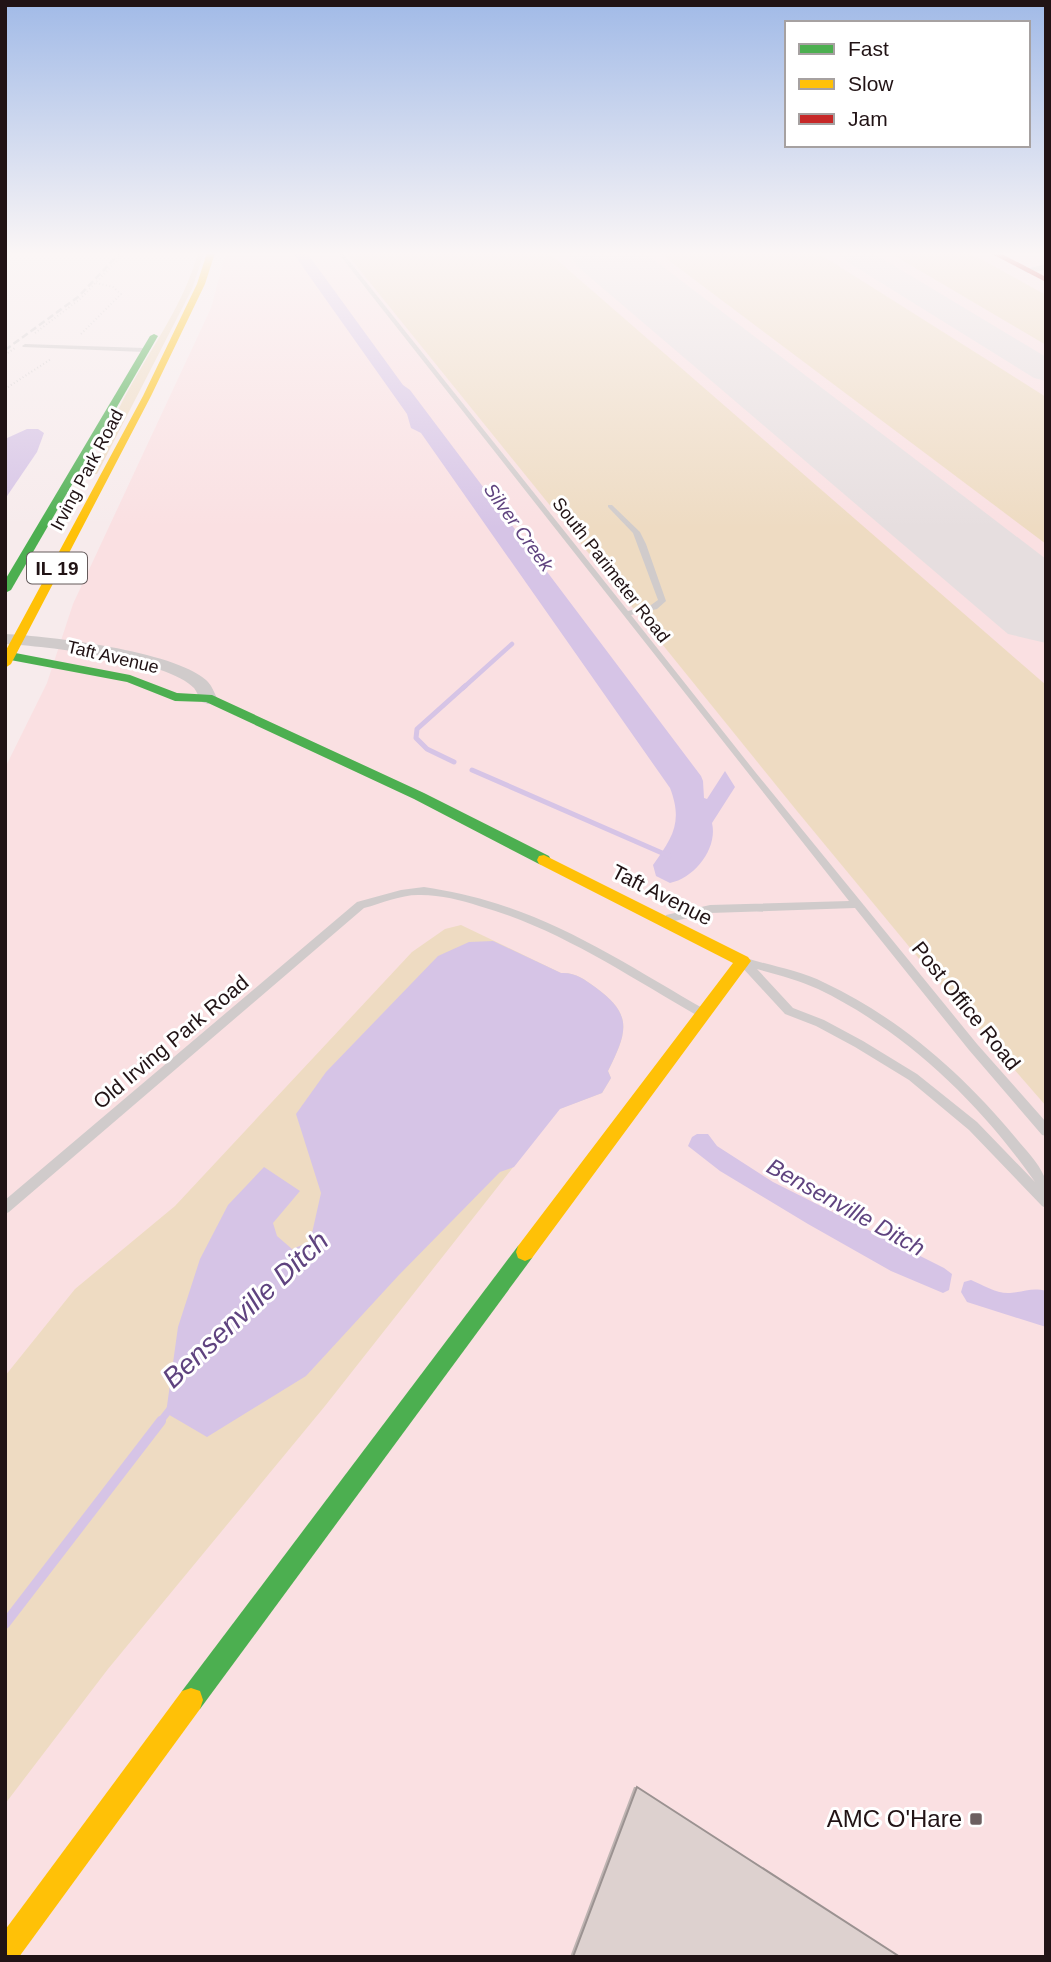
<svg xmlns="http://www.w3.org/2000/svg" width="1051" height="1962" font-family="Arial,sans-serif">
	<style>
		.built { fill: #fae0e2 }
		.green { fill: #eedbc2 }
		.water { fill: #d6c4e6 }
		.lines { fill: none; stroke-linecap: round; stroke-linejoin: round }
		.stream-far3 { stroke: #d6c4e6; stroke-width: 4.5 }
		.stream-far2 { stroke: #d6c4e6; stroke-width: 5 }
		.stream-far1 { stroke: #d6c4e6; stroke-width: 7 }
		.stream { stroke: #d6c4e6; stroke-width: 10 }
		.taxiway { fill: #e6dedf; fill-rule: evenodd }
		.runway { fill: #e6dedf; fill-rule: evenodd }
		.path { stroke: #d6d2d2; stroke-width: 2; stroke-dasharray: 1 2.5; stroke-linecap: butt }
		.lane { fill: #d0cbcb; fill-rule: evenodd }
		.street { fill: #d0cbcb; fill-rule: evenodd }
		.fast { fill: #4caf50; fill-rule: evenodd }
		.slow { fill: #ffc107; fill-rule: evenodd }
		.jam { fill: #c62828; fill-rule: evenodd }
		.rail { stroke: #d5d1d2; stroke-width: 2.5; stroke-dasharray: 7 3.5; stroke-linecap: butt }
		.wall { fill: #beb4b2 }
		.building { fill: #ddd1cf; stroke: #9b9291; stroke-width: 2 }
		.poi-dot { fill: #6c5f60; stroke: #fff; stroke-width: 2.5 }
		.labels { text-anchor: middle; stroke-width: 6; stroke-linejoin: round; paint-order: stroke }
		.far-street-label { font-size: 18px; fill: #211315; stroke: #fff }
		.far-water-label { font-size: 19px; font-style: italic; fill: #5f437f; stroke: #fff }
		.shield { fill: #fff; stroke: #645a5b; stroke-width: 2 }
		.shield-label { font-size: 19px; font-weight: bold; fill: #211315 }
		.street-label { font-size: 21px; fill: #211315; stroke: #fff }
		.water-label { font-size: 23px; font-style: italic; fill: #5f437f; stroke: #fff }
		.near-poi-label { font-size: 24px; fill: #211315; stroke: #fff; text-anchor: end }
		.near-water-label { font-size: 28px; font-style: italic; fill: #5f437f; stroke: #fff }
	</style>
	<rect width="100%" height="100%" fill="#f7ebec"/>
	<path class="built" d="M226,253H1046V1957H5V768L47,683L73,604L211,308Z"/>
	<g class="green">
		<path d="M198,253H204L192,289L97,474H93C105,446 113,416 129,389C154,344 184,303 198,253Z"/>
		<path d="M346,253H549L1046,685V1106L940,984L797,811Z"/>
		<path d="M659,253H818L1046,397V544Z"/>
		<path d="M890,253H970L1046,295V345Z"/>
		<path d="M461,925L561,973C575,972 584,979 595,987C634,1015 627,1032 608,1071L611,1078L602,1093L559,1109L325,1406L108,1669L5,1804V1376L75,1289L175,1206L412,952L445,929Z"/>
	</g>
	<g class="water">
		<path d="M293,253H307L403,385L410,390L701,776L703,781L704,798L707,799L725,771L735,787L712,823C718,848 695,878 670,883L656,876L653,865C673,837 683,822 670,788L421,433L411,428L407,414Z"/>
		<path d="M27,429H38L44,433L37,452L5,499V439Z"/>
		<path d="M493,941L561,973C575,972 584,979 595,987C634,1015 627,1032 608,1071L611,1078L602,1093L560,1109L514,1167L500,1172L398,1276L306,1376L207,1437L166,1413L178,1327L200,1259L228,1205L264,1167L300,1191L273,1223L277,1236L292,1249L310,1242L321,1193L296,1114L326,1072L438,956L469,942Z"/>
		<path d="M697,1134H708L717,1146L773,1182L944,1268L952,1274L949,1290L943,1293L891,1271L808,1224L720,1171L688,1146L692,1137Z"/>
		<path d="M971,1280C983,1285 997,1294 1010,1293C1024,1292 1032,1287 1046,1291V1327L967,1302L961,1292L964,1282Z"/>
	</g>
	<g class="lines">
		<path class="stream-far3" d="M463,688L512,644"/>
		<g class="stream-far2">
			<path d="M454,762L427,749L416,738L417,729L465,686"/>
			<path d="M472,770L669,856"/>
		</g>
		<path class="stream-far1" d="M159,1423L170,1409"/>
		<path class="stream" d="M5,1624L161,1421"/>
		<path class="taxiway" d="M839,253H873L1046,357V381L1034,378L843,259Z"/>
		<path class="runway" d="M568,253H645L1046,559V643L1008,634L578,267Z"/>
		<g class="path">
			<path d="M35,333L80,299L124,253"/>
			<path d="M81,334L121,294L113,287L96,283"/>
			<path d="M5,355L15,348"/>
			<path d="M5,389L51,359"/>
		</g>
		<g class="lane">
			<path d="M338,253H343L628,611L651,605L658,600L633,533L608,507V505H612L640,532L646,544L666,601L657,609L631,615L756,773L977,1044L1046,1122V1136L1042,1135L969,1050L855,908L710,913L670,922L666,921L665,918L666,915L710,905L849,901Z"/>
			<path d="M25,344L144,348L147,350L144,352L23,347L22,346Z"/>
			<path d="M424,887C449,891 474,896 498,904C572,927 639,972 706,1010L707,1013L706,1016H698C628,976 558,928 479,906C461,900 441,895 421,895C402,894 383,903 364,908L9,1212L5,1214V1200L357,902L401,890Z"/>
			<path d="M743,957C770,966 799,970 825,983C898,1017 964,1075 1015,1137C1025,1149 1038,1162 1044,1176C1048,1184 1046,1198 1046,1208L1042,1206L969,1130L909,1080L855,1047L816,1026L785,1014L739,964L738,961L739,958ZM757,969C778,975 799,980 818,989C905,1031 980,1103 1035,1182L977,1122L917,1074L863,1041L824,1020L793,1008Z"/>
		</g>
		<g class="street">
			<path d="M1046,264V270L1027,273L1022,270Z"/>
			<path d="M5,634C49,636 174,651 206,680C211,684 214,692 217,698L208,704L202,702C199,698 197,692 194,688C169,660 44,646 5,644Z"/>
		</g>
		<g class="fast">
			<path d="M154,334L158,336L11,590L5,593V580L150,336Z"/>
			<path d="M5,651L130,675L177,693L212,695L424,793L549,856L551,860L544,865L539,864L414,799L206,702L175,701L127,682L5,659Z"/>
			<path d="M525,1243L532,1246L534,1252L532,1258L200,1709L191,1712L182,1709L179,1700L182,1691L518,1246Z"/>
		</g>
		<g class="slow">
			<path d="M207,253H215L205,284L151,396L11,664L5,668V652L143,396L197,284Z"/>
			<path d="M544,855L748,957L751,961L532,1258L525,1261L518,1258L516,1252L518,1246L733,963L539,864L537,860L539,856Z"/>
			<path d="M191,1688L200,1691L203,1700L200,1709L19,1957H5V1930L182,1691Z"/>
		</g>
		<path class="jam" d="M990,253H1000L1046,277V282Z"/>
		<path class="rail" d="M5,350L78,297L120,253"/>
	</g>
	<path class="wall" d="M634,1787H637L900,1957H570Z"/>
	<path class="building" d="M637,1787L900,1957H573Z"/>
	<linearGradient id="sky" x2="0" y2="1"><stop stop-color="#a1bae7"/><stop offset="0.48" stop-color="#fbf6f6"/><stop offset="1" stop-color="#fbf6f6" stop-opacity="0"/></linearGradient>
	<rect width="1051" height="528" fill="url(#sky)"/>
	<rect class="poi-dot" x="969" y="1812" width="14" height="14" rx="3.5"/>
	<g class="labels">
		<g class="far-street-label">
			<text transform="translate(87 470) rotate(-62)" y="6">Irving Park Road</text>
			<text transform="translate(611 570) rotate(52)" y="6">South Parimeter Road</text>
			<text transform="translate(113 657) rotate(13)" y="6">Taft Avenue</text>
		</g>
		<g class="far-water-label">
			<text transform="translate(519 527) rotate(54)" y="7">Silver Creek</text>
		</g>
		<rect class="shield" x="27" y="552.5" width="60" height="31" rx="5"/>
		<g class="shield-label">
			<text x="57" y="575">IL 19</text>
		</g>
		<g class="street-label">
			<text transform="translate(662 895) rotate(27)" y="7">Taft Avenue</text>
			<text transform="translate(966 1006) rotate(51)" y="7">Post Office Road</text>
			<text transform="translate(171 1042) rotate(-40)" y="7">Old Irving Park Road</text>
		</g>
		<g class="water-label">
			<text transform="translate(846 1207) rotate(29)" y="8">Bensenville Ditch</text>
		</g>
		<g class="near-poi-label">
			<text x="962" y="1827">AMC O'Hare</text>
		</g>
		<g class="near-water-label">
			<text transform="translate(245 1309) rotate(-43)" y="10">Bensenville Ditch</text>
		</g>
	</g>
	<rect width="1051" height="1962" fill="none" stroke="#211315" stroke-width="14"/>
	<rect x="785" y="21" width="245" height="126" fill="#ffffff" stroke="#a6a1a1" stroke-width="2"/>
	<rect x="799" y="44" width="35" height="10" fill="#4caf50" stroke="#a6a1a1" stroke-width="2"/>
	<text x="848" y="56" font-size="21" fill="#211315">Fast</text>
	<rect x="799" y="79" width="35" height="10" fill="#ffc107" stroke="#a6a1a1" stroke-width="2"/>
	<text x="848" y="91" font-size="21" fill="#211315">Slow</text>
	<rect x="799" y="114" width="35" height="10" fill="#c62828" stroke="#a6a1a1" stroke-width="2"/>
	<text x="848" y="126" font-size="21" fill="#211315">Jam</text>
</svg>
